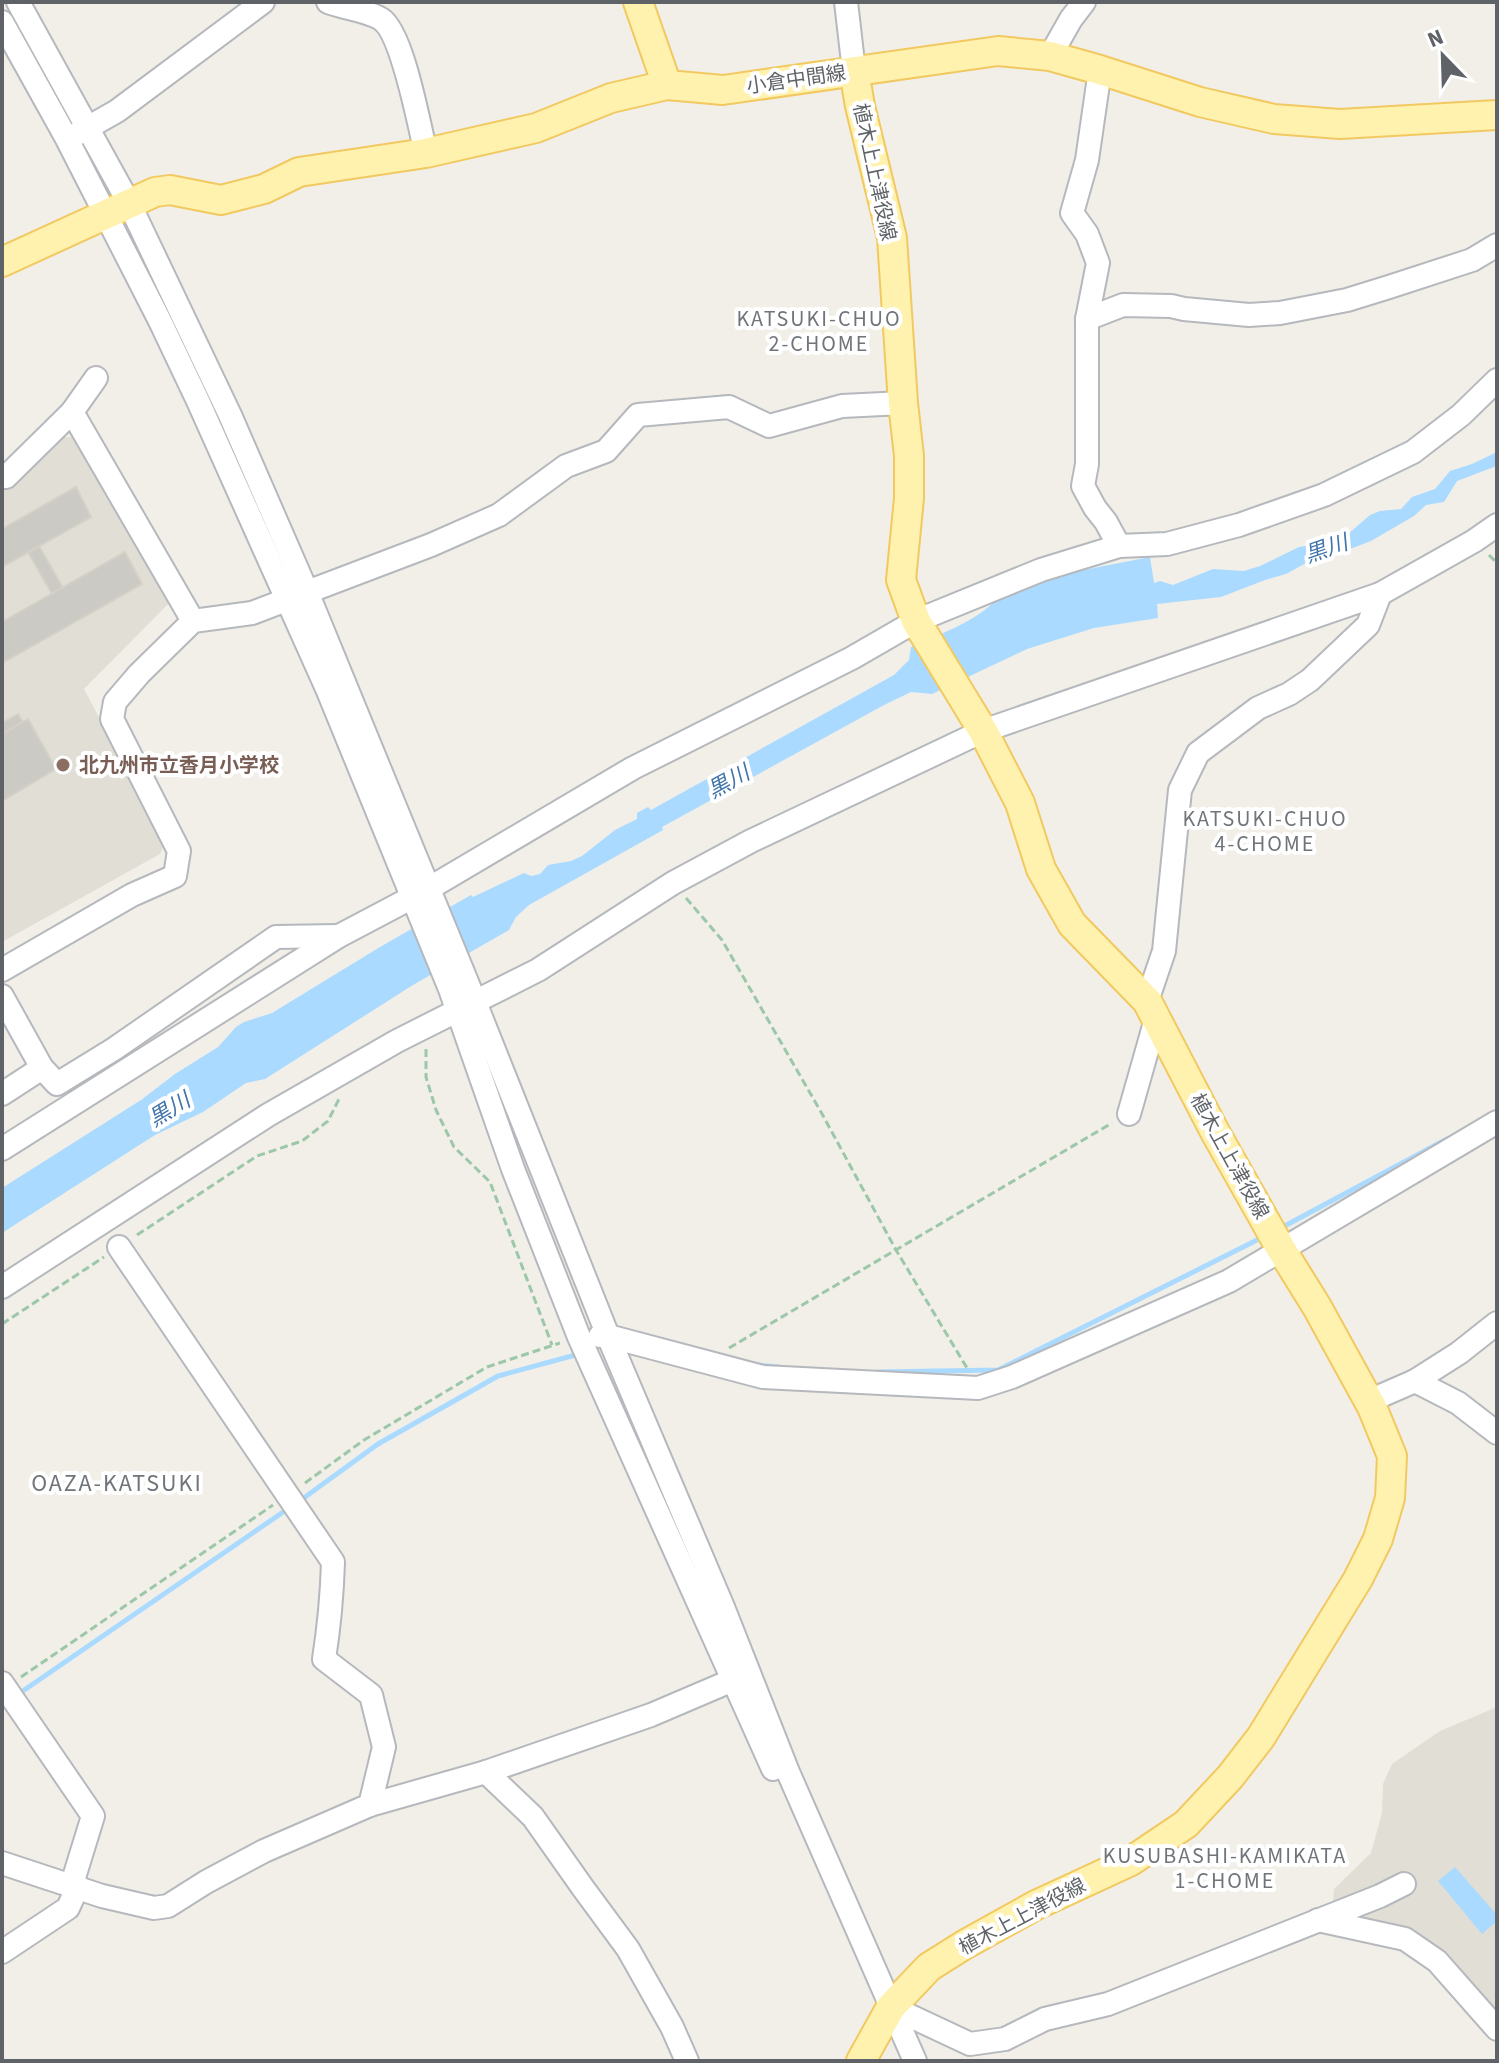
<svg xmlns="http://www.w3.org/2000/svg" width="1499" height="2063" font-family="'Source Sans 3','Noto Sans JP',sans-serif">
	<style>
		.education { fill: #e1ded6 }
		.water { fill: #aadaff }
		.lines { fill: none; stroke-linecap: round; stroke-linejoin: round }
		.stream { stroke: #aadaff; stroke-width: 5 }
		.building { fill: #cccac5; stroke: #d6d1c6; stroke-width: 2 }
		.minor-casing { stroke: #b5b8bc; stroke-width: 26 }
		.major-casing { stroke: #f2c960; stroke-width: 32 }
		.path { stroke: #9cc7a9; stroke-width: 3; stroke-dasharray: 8 4; stroke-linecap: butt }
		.minor { stroke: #fff; stroke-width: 22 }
		.major { stroke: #fff2af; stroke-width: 28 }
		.education-dot { fill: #8d6e63; stroke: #fff; stroke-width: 3 }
		.labels { text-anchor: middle; stroke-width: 8; stroke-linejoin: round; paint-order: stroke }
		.street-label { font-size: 20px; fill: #5f6368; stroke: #fff }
		.education-label { font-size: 20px; font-weight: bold; fill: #785e54; stroke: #fff; text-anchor: start }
		.neighbourhood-label { font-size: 22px; letter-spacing: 2px; fill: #70757a; stroke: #fff }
		.water-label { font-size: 22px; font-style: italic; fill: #4174aa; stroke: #fff }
		.quarter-label { font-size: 24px; letter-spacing: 2px; fill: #70757a; stroke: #fff }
	</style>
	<rect width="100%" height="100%" fill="#f1efe8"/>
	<g class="education">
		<path d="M59,437H73L169,603L84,689L165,842L160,854L2,942V486Z"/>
		<path d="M1497,1707V2018L1441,1957L1364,1925L1333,1906L1334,1889L1371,1853L1382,1813L1383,1784L1392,1764L1440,1731Z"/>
	</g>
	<g class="water">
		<path d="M1497,452V464L1494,467L1457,481L1444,502L1426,505L1414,516L1371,541L1337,554L1317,557L1286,574L1265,580L1221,597L1157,604L1158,618L1094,628L1027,649L932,694L911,692L884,705L662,827L663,830L529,905L516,917L509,930L413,985L265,1079L246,1083L203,1112L155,1135L2,1233V1188L141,1100L175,1074L218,1047L236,1027L244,1022L272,1013L380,947L471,895L473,897L524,873L531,876L540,874L548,865L571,861L582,856L615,830L637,819V813L648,807L651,810L894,675L909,660L911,647C933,637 988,617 997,596L1063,574L1150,557L1154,583L1160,581L1173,585L1213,569L1244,571L1260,566L1299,547L1330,542L1348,534L1370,515L1380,511L1401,509L1412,497L1435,489L1450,471L1472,464Z"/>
		<path d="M1455,1867L1497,1915V1921L1482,1934L1438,1881Z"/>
	</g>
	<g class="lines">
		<g class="stream">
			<path d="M1279,1229L1447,1139"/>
			<path d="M757,1365L779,1367"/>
			<path d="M877,1372L998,1370L1263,1237"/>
			<path d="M301,1500L378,1444L498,1376L579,1354"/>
			<path d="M17,1695L289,1508"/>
		</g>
	</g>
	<g class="building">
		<path d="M76,487L91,517L2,567V529Z"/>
		<path d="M39,546L63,588L52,594L28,552Z"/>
		<path d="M125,552L142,584L2,663V622Z"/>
		<path d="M18,714L23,722L2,734V723Z"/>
		<path d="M28,719L56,769L2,801V734Z"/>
	</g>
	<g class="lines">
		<g class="minor-casing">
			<g id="minor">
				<path d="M18,2L129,203L230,415L307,592L467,982L608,1336L723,1607L788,1772L915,2061"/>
				<path d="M328,2C343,8 369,11 381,19C403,33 419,126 426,153"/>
				<path d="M846,2L854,71"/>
				<path d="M2,22L67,139L160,321L198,401L328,691L450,989L513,1169L579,1337L773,1769"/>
				<path d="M1050,56L1071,19L1084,2"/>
				<path d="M1100,70L1087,160L1072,213L1087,234L1098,263L1087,319V464L1083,486L1095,508L1106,522L1119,546"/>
				<path d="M75,135L117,111L263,2"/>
				<path d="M1087,319L1123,305L1171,306L1184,309L1249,315L1280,313L1347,300L1389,287L1472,260L1497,245"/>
				<path d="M72,412L193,621"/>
				<path d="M2,477H6L72,412L96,378"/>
				<path d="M2,970L132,895L175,876L179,851L112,719L115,702L139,674L193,621L252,613L431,545L499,515L566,466L606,451L638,415L729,407L769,426L842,406L903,403"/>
				<path d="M2,996L42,1068L57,1084L114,1049L276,937L338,936"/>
				<path d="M1147,1001L1164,951L1180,790L1198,753L1258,708L1289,694L1310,680L1368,625L1380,594"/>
				<path d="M2,1094L42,1068"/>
				<path d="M1129,1114L1156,1019"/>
				<path d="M2,1149L339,936L428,889L633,768L852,658L916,621L1041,570L1119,546L1167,544L1239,525L1324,495L1413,452L1461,415L1497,380"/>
				<path d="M119,1247L333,1562C332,1595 329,1627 324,1659L371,1695L384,1747L370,1805"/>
				<path d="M2,1287L268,1115L397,1041L538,970L673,883L751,841L983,731L1380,594L1474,541L1497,525"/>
				<path d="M600,1336H608L763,1377L978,1388L1012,1377L1229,1281L1497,1122"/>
				<path d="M1415,1381L1458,1403L1497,1433"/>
				<path d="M1369,1401L1415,1381L1459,1353L1497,1323"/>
				<path d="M2,1683L93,1816L72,1884"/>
				<path d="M486,1772L533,1817L583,1888L628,1949L672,2027L687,2061"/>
				<path d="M2,1863L102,1896L154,1908L168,1906L206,1882L264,1851L370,1805L486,1772L651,1715L733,1680"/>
				<path d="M1318,1920L1405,1939L1437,1961L1497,2029"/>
				<path d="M2,1952L68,1908L78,1886"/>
				<path d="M891,2007L970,2044L1005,2039L1045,2019L1108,2004L1380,1896L1404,1884"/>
			</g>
		</g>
		<g class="major-casing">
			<g id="major">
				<path d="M638,2L667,85"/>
				<path d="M854,71L860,106L892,238L903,403L909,456V498L901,580L916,621L983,731L1020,803L1041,869L1072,924L1147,1001L1215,1132L1281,1249L1317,1307L1372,1407L1392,1456L1390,1498L1378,1539L1358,1579L1261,1737L1230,1777L1186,1824L1131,1861L1036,1905L964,1945L929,1967L891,2007L861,2061"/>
				<path d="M2,262L155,192L170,190L221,200L264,189L299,172L426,153L536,128L611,98L667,85L723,90L998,51L1050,56L1100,70L1200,102L1274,119L1340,124L1497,115"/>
			</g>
		</g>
		<g class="path">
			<path d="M1489,555L1497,563"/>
			<path d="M686,898L722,940L821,1112L896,1250L967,1368"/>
			<path d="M426,1049V1077L436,1110L454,1147L490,1182L552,1345"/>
			<path d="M137,1235L257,1156L302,1141L328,1121L339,1099"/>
			<path d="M2,1324L104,1257"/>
			<path d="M729,1348L1112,1123"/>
			<path d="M305,1483L364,1440L487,1367L560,1343"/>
			<path d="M21,1677L273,1505"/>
		</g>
		<use href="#minor" class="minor"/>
		<use href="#major" class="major"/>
	</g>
	<circle class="education-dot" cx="63" cy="765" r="8"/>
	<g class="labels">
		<g class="street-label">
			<text transform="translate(796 79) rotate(-8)" y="7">小倉中間線</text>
			<text transform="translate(875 172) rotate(78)" y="7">植木上上津役線</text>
			<text transform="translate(1230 1156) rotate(61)" y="7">植木上上津役線</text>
			<text transform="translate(1022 1916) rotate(-28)" y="7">植木上上津役線</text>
		</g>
		<g class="education-label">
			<text x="79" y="772">北九州市立香月小学校</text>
		</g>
		<g class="neighbourhood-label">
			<text x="819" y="326">KATSUKI-CHUO<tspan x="819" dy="25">2-CHOME</tspan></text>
			<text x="1265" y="826">KATSUKI-CHUO<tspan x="1265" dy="25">4-CHOME</tspan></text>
			<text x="1225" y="1863">KUSUBASHI-KAMIKATA<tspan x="1225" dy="25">1-CHOME</tspan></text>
		</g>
		<g class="water-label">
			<text transform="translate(1326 548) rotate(-19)" y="8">黒川</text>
			<text transform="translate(728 781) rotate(-29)" y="8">黒川</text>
			<text transform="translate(169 1109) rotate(-31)" y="8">黒川</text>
		</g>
		<g class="quarter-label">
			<text x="117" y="1491">OAZA-KATSUKI</text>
		</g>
	</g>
	<rect width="1499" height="2063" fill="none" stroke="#5f6368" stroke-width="8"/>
	<g transform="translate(1443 56) rotate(337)" stroke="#ffffff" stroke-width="6" paint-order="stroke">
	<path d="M0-6L14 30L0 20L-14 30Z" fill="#5f6368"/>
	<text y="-12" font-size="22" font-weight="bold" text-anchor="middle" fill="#5f6368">N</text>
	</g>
</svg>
